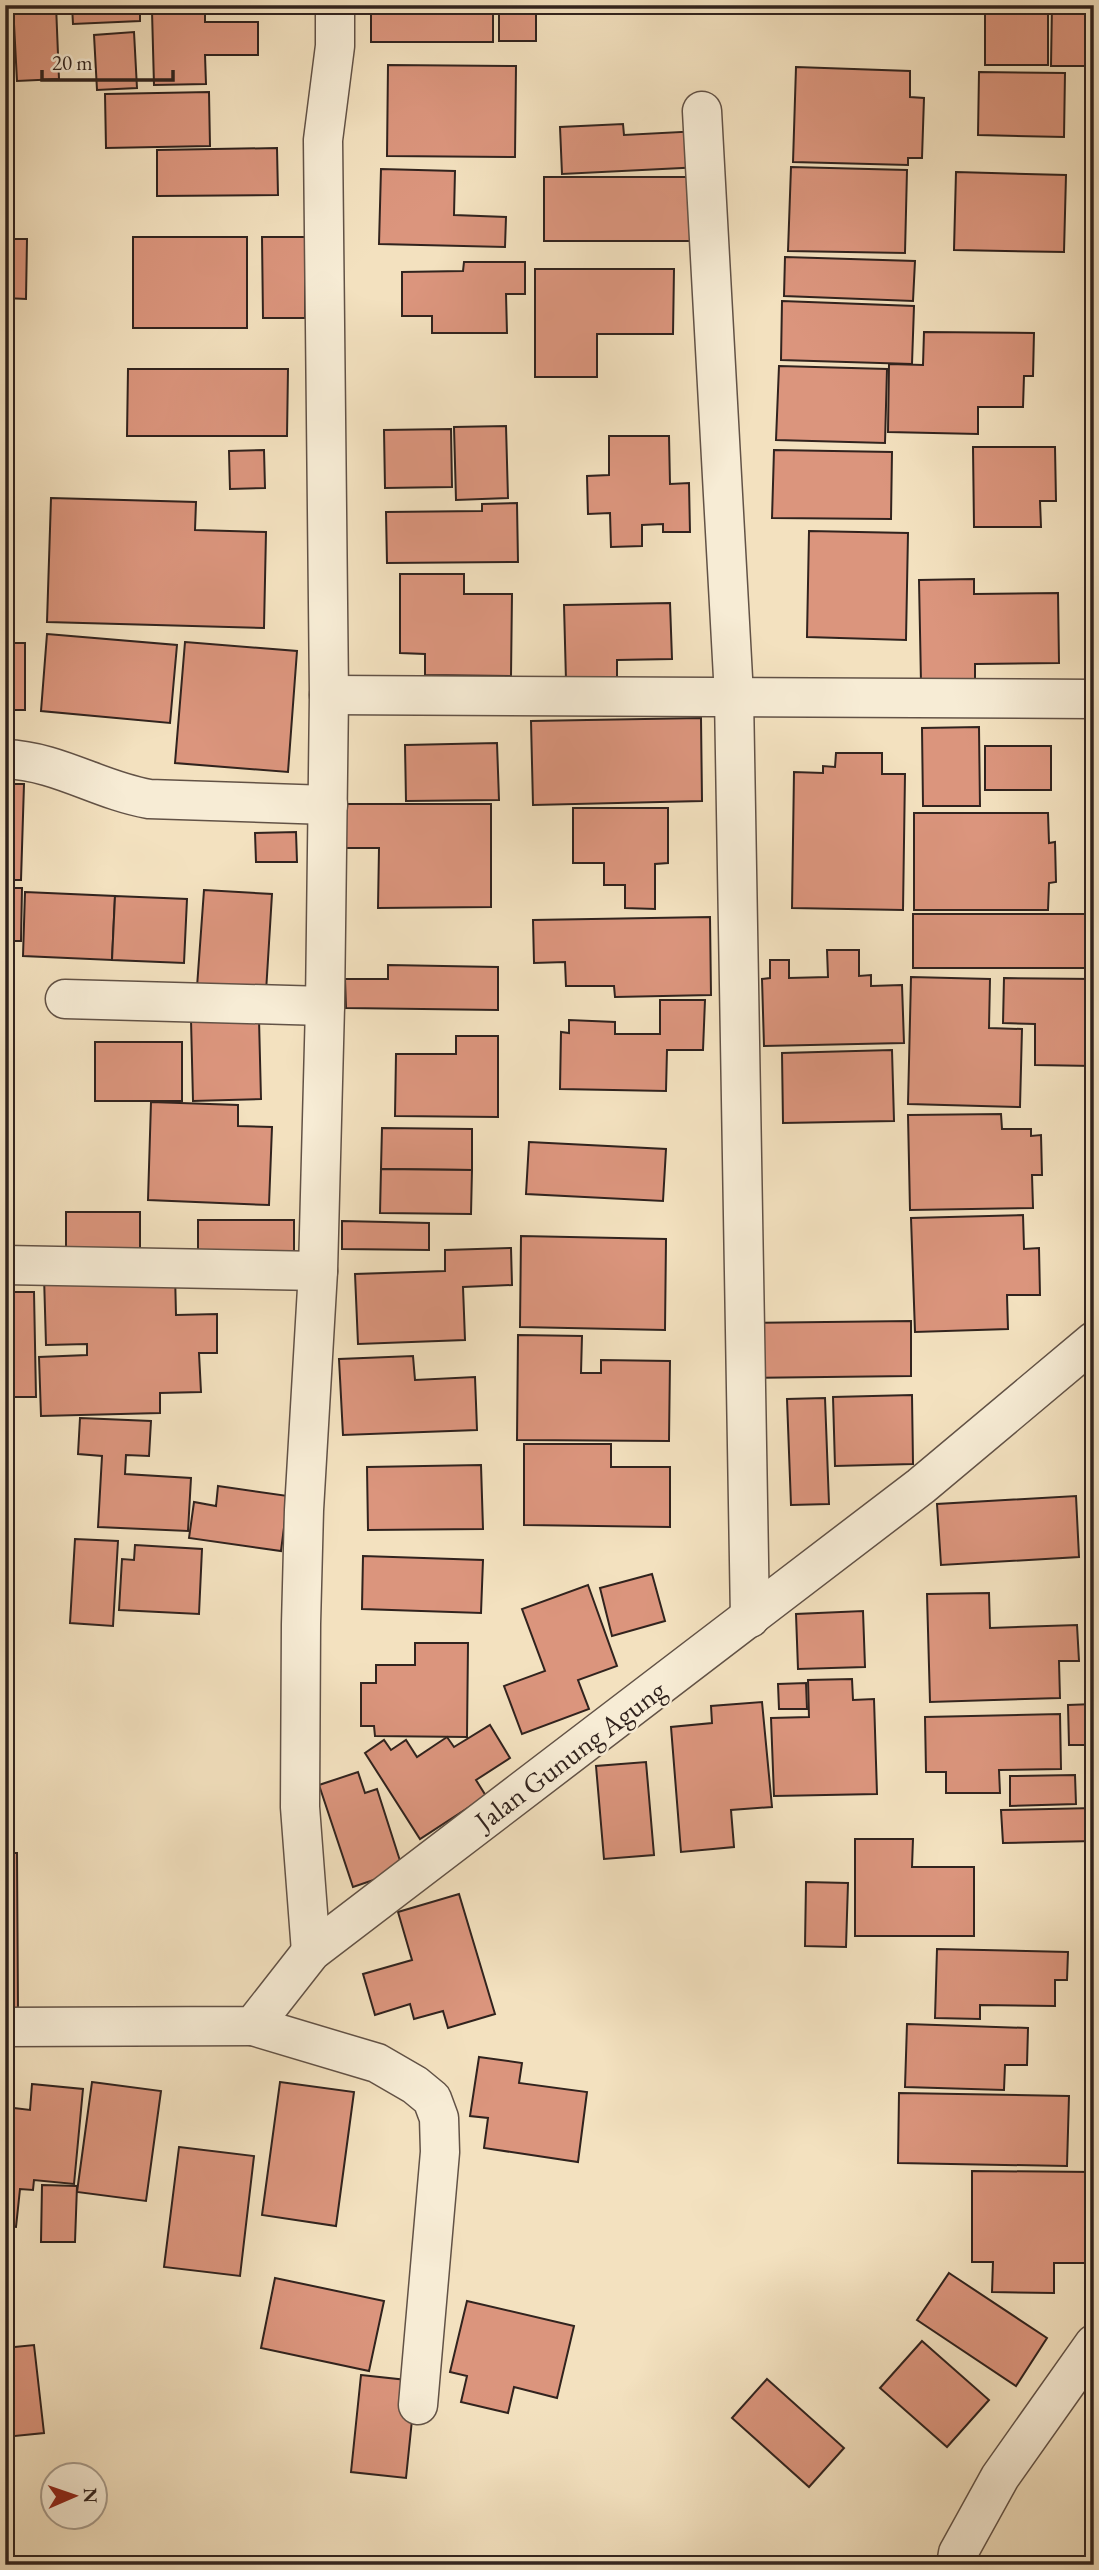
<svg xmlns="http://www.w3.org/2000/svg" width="1099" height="2570" font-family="'EB Garamond',serif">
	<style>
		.building { fill: #db957d; stroke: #31231e; stroke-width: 2 }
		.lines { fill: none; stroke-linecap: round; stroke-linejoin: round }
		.minor-casing { stroke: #625246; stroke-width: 41 }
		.minor { stroke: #f7ecd5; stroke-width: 38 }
		.labels { text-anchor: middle; stroke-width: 5; stroke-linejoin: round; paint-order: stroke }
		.street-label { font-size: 28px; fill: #31231e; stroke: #f7ecd5 }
	</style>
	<rect width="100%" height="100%" fill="#f3e1bf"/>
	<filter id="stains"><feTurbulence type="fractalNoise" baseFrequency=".00286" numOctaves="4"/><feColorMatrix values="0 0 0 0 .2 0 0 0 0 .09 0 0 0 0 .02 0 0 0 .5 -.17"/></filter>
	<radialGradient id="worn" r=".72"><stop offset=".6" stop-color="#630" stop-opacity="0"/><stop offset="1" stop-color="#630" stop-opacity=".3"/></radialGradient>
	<g class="building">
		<path d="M13,5H56L59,79L17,81Z"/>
		<path d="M72,5H140V21L73,24Z"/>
		<rect x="371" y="5" width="122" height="37"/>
		<path d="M499,5L536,7V41H499Z"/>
		<rect x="985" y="5" width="63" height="60"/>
		<path d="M1052,5H1094V66H1051Z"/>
		<path d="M152,11H205V22H258V55H205L206,84L154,85Z"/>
		<path d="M134,32L137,88L97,90L94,35Z"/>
		<path d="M11,45L12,89H5V46Z"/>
		<path d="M388,65L516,66L515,157L387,156Z"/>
		<path d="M796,67L910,71V97L924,98L922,158H908V165L793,162Z"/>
		<path d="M979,72L1065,73L1064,137L978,135Z"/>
		<path d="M209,92L210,146L106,148L105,94Z"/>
		<path d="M623,124L624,135L700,131L702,167L562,174L560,127Z"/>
		<path d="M277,148L278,195L157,196V150Z"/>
		<path d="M791,167L907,170L905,253L788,251Z"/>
		<path d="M381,169L455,171L454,215L506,217L505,247L379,244Z"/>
		<path d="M956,172L1066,175L1064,252L954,250Z"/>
		<rect x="544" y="177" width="149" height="64"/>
		<rect x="133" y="237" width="114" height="91"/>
		<path d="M262,237H305V318H263Z"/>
		<path d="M5,239H27L26,299L5,298Z"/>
		<path d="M785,257L915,261L913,301L784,296Z"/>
		<path d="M464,262H525V294H506L507,333H432V316H402V272L463,271Z"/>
		<path d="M535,269H674L673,334H597V377H535Z"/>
		<path d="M782,301L914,306L912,364L781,360Z"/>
		<path d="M924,332L1034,333L1033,376H1024L1023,407H978V434L888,432L889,364L923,365Z"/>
		<path d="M779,366L887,369L885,443L776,440Z"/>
		<path d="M128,369H288L287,436H127Z"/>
		<path d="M506,426L508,498L456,500L454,427Z"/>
		<path d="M451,429L452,487L385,488L384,430Z"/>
		<path d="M609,436H669L670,484L689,483L690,532H663V524L642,525V546L611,547L610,513L588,514L587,476L609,475Z"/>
		<path d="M973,447H1055L1056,501H1040L1041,527H974Z"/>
		<path d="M264,450L265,488L230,489L229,451Z"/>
		<path d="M774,450L892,452L891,519L772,518Z"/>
		<path d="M51,498L196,502L195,530L266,532L264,628L47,622Z"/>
		<path d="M517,503L518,562L387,563L386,512L482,511V504Z"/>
		<path d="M809,531L908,533L906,640L807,637Z"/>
		<path d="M400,574H464V594H512L511,676L425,675V654L400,653Z"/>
		<path d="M974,579V594L1058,593L1059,663L975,664V682L921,683L919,580Z"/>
		<path d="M670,603L672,659L617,660V680L566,681L564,605Z"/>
		<path d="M47,634L177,645L170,723L41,711Z"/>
		<path d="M185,642L297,651L288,772L175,763Z"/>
		<rect x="5" y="643" width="20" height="67"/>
		<path d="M701,718L702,801L533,805L531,721Z"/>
		<path d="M979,727L980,806H923L922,728Z"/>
		<path d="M497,743L499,800L406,801L405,745Z"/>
		<rect x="985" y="746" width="66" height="44"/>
		<path d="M836,753H882V774H905L903,910L792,908L794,772L823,773V766L835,767Z"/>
		<path d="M5,784H24L21,880H5Z"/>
		<path d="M343,804H491V907L378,908L379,848H343Z"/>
		<path d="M573,808H668V863L655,864V909L625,908V885H604V863H573Z"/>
		<path d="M914,813H1048L1049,843L1055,842L1056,882L1049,883L1048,910H914Z"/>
		<path d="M296,832L297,862H256L255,833Z"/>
		<path d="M5,888H22L21,941H5Z"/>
		<path d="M204,890L272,894L266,992L197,987Z"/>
		<path d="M25,892L115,896L112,960L23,956Z"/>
		<path d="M115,896L187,899L184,963L112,960Z"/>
		<rect x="913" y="914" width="178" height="54"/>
		<path d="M710,917L711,995L615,997L614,986H566L565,962L534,963L533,920Z"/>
		<path d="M827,950H859V976L871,975V986L902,985L904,1043L764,1046L762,979L770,978V960H789V978L828,977Z"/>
		<path d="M388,965L498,967V1010L346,1008L345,979H388Z"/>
		<path d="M911,977L990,979L989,1028L1022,1029L1020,1107L908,1104Z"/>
		<path d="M1004,978L1094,979L1093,1066L1035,1065V1024L1003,1023Z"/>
		<path d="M660,1000H705L703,1050H667L666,1091L560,1089L561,1032L569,1033V1020L615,1022V1034H660Z"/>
		<path d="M259,1019L261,1099L193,1101L191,1020Z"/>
		<path d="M456,1036H498V1117L395,1116L396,1054H456Z"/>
		<rect x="95" y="1042" width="87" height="59"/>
		<path d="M892,1050L894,1121L783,1123L782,1053Z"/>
		<path d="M151,1102L238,1105V1126L272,1127L269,1205L148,1200Z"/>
		<path d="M1001,1114L1002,1129H1031V1136L1041,1135L1042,1175H1032L1033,1208L910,1210L908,1115Z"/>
		<path d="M382,1128L472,1129V1170L381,1169Z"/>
		<path d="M529,1142L666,1149L663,1201L526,1194Z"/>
		<path d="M381,1169L472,1170L471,1214L380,1213Z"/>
		<rect x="66" y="1212" width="74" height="49"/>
		<path d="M1023,1215L1024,1249L1039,1248L1040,1295H1007L1008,1329L915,1332L911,1218Z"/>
		<path d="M198,1220H294V1264L198,1263Z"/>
		<path d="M342,1221L429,1223V1250L342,1249Z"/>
		<path d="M521,1236L666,1239L665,1330L520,1327Z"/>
		<path d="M511,1248L512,1285L463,1287L465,1340L358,1344L355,1274L445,1271V1250Z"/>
		<path d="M175,1273L176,1315L217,1314V1353H199L201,1392L160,1393V1413L41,1416L39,1357L87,1355V1344L46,1345L44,1276Z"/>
		<path d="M5,1292H34L36,1397H5Z"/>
		<path d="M911,1321V1376L751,1378V1323Z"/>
		<path d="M518,1335L582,1336L581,1373H601V1360L670,1361L669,1441L517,1440Z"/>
		<path d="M413,1356L415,1380L475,1377L477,1430L343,1435L339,1359Z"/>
		<path d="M912,1395L913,1464L835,1466L833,1397Z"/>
		<path d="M825,1398L829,1504L791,1505L787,1399Z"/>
		<path d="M80,1418L151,1421L149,1456L126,1455L125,1474L191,1478L188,1531L98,1527L102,1456L78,1454Z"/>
		<path d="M524,1444H611V1467H670V1527L524,1525Z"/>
		<path d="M481,1465L483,1529L368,1530L367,1467Z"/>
		<path d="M218,1486L288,1496L281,1551L189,1538L194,1502L216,1506Z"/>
		<path d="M1076,1496L1079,1557L941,1565L937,1504Z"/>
		<path d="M75,1539L118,1541L113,1626L70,1623Z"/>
		<path d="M135,1545L202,1549L199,1614L119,1610L122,1559L134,1560Z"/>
		<path d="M363,1556L483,1560L481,1613L362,1609Z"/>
		<path d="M652,1574L665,1621L612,1636L600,1588Z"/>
		<path d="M588,1585L617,1666L578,1680L589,1709L522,1734L504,1686L545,1671L522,1609Z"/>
		<path d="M989,1593L990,1628L1077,1625L1079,1661H1059L1060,1698L930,1702L927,1594Z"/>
		<path d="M863,1611L865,1667L798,1669L796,1614Z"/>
		<path d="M415,1643H468L467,1737L375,1736L374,1726H361V1683H376V1665H415Z"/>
		<path d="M852,1679L853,1700L874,1699L877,1794L774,1796L771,1718L809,1717L808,1680Z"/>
		<path d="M806,1683L807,1709H779L778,1684Z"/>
		<path d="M762,1702L772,1807L731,1810L734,1847L681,1852L671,1727L712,1723L711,1706Z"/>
		<path d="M1094,1704V1774H1090V1745H1069L1068,1705Z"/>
		<path d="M1060,1714L1061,1769L999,1770L1000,1793H946V1772H926L925,1717Z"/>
		<path d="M490,1725L510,1758L476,1780L486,1796L420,1839L365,1753L384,1740L391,1750L406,1740L417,1757L447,1737L454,1747Z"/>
		<rect x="5" y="1746" width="4" height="99"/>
		<path d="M646,1762L654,1855L604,1859L596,1766Z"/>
		<path d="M358,1772L365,1793L377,1789L403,1870L353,1887L319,1785Z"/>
		<path d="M1075,1775L1076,1804L1010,1806V1776Z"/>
		<path d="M1094,1808V1841L1003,1843L1001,1810Z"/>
		<path d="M855,1839H913L912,1867H974V1936H855Z"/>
		<path d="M5,1853H17L18,2010L5,2011Z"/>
		<path d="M806,1882L848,1883L846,1947L805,1946Z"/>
		<path d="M459,1894L495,2014L448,2028L443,2011L414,2019L410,2004L375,2015L363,1974L412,1960L398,1912Z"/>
		<path d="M937,1949L1068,1952L1067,1980H1055V2006L980,2005V2019L935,2018Z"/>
		<path d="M907,2024L1028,2028L1027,2065H1005L1004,2090L905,2087Z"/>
		<path d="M479,2057L522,2063L519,2083L587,2092L578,2162L484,2148L488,2118L470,2116Z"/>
		<path d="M92,2082L161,2091L146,2201L77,2192Z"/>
		<path d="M280,2082L354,2092L336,2226L262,2215Z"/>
		<path d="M32,2084L83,2089L74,2184L34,2180L33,2190L20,2189L16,2227L5,2226V2107L30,2110Z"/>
		<path d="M899,2093L1069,2096L1067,2166L898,2163Z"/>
		<path d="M179,2147L254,2156L240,2276L164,2267Z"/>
		<path d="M972,2171L1094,2172V2263H1054V2293L992,2292L993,2262H972Z"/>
		<path d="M42,2185L77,2186L75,2242H41Z"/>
		<path d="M949,2273L1047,2338L1016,2386L917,2320Z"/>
		<path d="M275,2278L384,2301L369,2371L261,2348Z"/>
		<path d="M467,2301L574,2326L557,2398L514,2387L508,2413L461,2402L467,2376L450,2372Z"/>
		<path d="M922,2341L989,2400L947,2447L880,2388Z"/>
		<path d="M34,2345L44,2433L5,2437V2348Z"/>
		<path d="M361,2375L416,2381L406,2478L351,2472Z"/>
		<path d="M767,2379L844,2448L809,2487L732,2418Z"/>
	</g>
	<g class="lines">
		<g class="minor-casing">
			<g id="minor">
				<path d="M702,111L734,696L750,1618"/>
				<path d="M329,695L1094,699"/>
				<path d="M5,759C58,761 98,790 149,799L328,805"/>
				<path d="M65,999L325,1006"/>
				<path d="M5,1265L318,1271"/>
				<path d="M311,1952L300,1807L301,1624L304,1510L318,1271L325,1006L329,695L323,140L335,46V5"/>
				<path d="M253,2026L377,2063L415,2085L432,2099L439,2118L440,2152L418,2405"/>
				<path d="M5,2027L253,2026L311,1952L921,1486L1094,1341"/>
				<path d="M956,2565L958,2553L1000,2477L1094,2344"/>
			</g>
		</g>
		<use href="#minor" class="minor"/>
	</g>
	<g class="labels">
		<g class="street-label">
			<text transform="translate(570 1755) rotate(-37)" y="10">Jalan Gunung Agung</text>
		</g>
	</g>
	<rect width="1099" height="2570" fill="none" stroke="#f3e1bf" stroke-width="28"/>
	<rect x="7" y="7" width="1085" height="2556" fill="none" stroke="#31231e" stroke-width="3.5"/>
	<rect x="14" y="14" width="1071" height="2542" fill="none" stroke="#31231e" stroke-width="2"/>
	<g transform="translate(74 2496) rotate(88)"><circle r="33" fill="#f7ecd5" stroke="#a89c8c" stroke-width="2"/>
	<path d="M0-5L12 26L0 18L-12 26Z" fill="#8f2418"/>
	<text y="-10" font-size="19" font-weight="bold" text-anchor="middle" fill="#31231e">N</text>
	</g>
	<path d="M42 70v10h131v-10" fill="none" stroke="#31231e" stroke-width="3.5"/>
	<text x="52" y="70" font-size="21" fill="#31231e" stroke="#f7ecd5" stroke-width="5" paint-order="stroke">20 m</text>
	<rect width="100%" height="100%" filter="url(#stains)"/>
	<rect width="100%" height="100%" fill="url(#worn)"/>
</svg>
